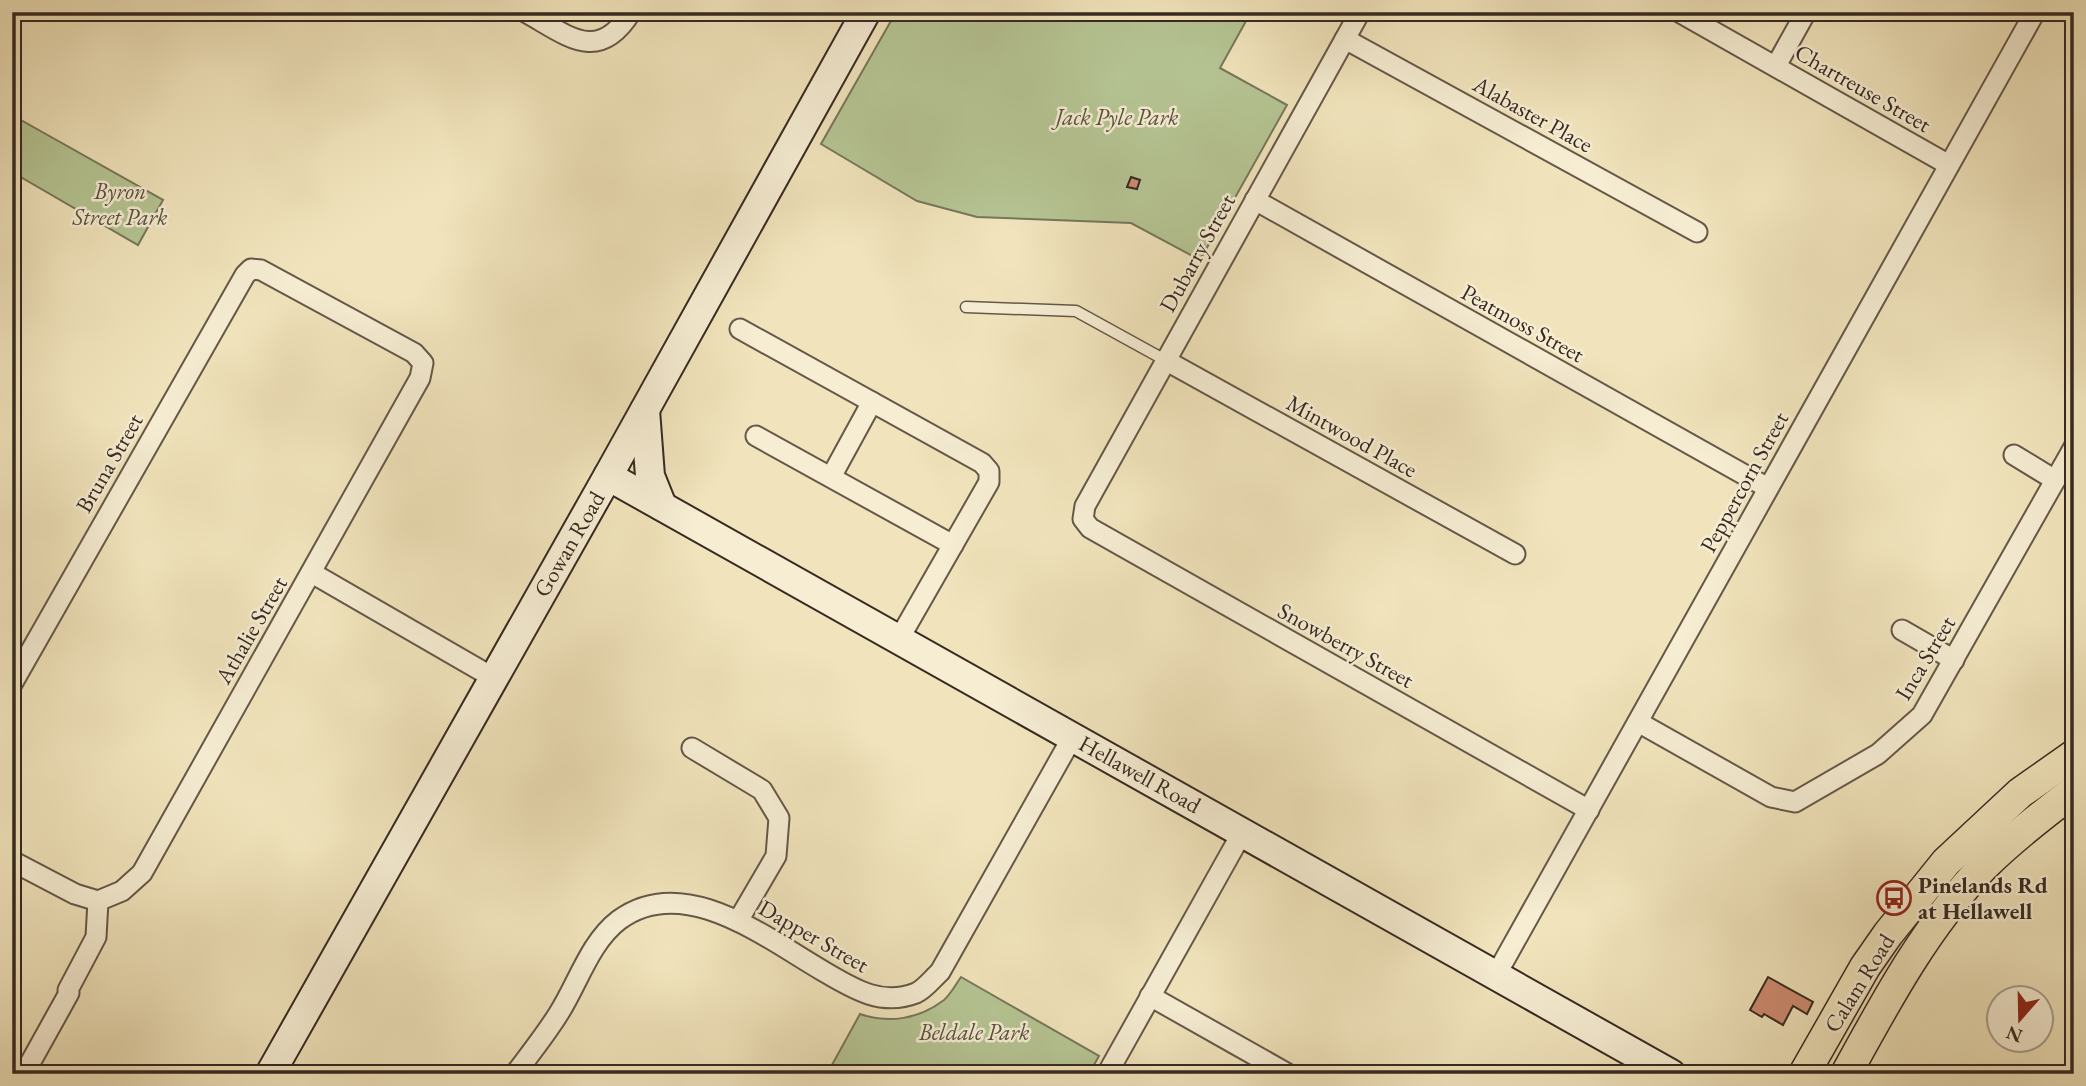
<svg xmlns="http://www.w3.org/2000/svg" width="2086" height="1086" font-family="'EB Garamond',serif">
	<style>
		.green { fill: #b6c594; stroke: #76775b; stroke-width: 2 }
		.building { fill: #ce8c71; stroke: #362922; stroke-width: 2 }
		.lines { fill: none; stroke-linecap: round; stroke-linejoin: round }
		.lane-casing { stroke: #655848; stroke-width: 13 }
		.street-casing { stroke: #655848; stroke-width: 23 }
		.secondary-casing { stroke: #362922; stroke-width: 32 }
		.primary-casing { stroke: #362922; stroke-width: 33 }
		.lane { stroke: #f6edd3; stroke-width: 10 }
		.street { stroke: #f6edd3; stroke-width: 19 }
		.secondary { stroke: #f6edd3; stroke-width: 28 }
		.primary { stroke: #f1e4bc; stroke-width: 30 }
		.labels { text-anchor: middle; stroke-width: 5; stroke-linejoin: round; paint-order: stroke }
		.street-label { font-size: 23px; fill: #362922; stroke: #f6edd3 }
		.park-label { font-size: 23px; font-style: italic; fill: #56503e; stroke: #f6edd3 }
		.poi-label { font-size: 23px; font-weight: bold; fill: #362922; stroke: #f6edd3; text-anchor: start }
	</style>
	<rect width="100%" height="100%" fill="#f1e4bc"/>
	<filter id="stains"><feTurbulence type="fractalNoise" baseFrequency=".00286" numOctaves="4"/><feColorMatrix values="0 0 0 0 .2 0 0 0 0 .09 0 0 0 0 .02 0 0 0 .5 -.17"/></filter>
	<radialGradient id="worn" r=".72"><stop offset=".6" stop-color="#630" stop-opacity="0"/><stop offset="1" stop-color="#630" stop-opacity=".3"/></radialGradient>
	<g class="green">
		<path d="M896,12H1251L1220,68L1287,105L1200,260L1131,223L977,217L917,201L821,144Z"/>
		<path d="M12,115L163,200L138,245L12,172Z"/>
		<path d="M961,977L1099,1056L1089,1074H827L860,1014C889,1024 919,1019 944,1000C951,994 956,984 961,977Z"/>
	</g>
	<g class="building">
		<path d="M1131,177L1140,180L1137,189L1127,187Z"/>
		<path d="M1768,977L1813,1002L1807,1014L1793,1006L1783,1025L1764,1014L1762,1017L1750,1010Z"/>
	</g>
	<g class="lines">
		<g class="lane-casing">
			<path id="lane" d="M966,307L1076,311L1165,360"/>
		</g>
		<g class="street-casing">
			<g id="street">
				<path d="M525,12C567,35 598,65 631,12"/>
				<path d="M1360,12L1085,506L1083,519L1090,528L1589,810"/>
				<path d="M1679,12L1949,165"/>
				<path d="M1345,39L1697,232"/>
				<path d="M1776,66L1806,12"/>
				<path d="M1255,200L1768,488"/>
				<path d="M740,329L982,463L989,471V482L899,639"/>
				<path d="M1165,360L1515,554"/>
				<path d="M756,436L953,545"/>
				<path d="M2014,455L2055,480"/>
				<path d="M831,477L872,402"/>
				<path d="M312,573L492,677"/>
				<path d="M1902,630L1954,660"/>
				<path d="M12,684L245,275L251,269L261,270L414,353L423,363L420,378L142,873L122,891L98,901"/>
				<path d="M1638,722L1771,797L1795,802L1878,754L1922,715L2074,447"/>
				<path d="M692,748L762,790L779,818L776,856L738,921"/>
				<path d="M12,861L75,894L98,901"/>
				<path d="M1496,975L2035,12"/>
				<path d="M1150,996L1288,1074"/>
				<path d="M24,1074L69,993L68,990L96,937L98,901"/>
				<path d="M515,1074C530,1054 546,1034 559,1013C578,983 590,942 619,920C684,872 766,938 823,971C852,988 881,1007 916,993C925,989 933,978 940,972L1073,736"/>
				<path d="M1107,1074L1243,831"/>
			</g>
		</g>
		<g class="secondary-casing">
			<g id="secondary">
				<path d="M645,410L650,476L662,506"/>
				<path d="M608,476L1671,1074"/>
				<path d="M270,1074L608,476L866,12"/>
			</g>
		</g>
		<g class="primary-casing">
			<g id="primary">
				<path d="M1804,1074L1865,967L1888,934L1946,862L2020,793L2074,755"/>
				<path d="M1846,1074C1886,1001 1925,928 1983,867C2011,839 2042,815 2074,791"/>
			</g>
		</g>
		<use href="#lane" class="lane"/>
		<use href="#street" class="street"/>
		<use href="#secondary" class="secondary"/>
		<use href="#primary" class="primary"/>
	</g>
	<defs>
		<g id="bus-ring" transform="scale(1.75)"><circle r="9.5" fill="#f6edd3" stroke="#8f2418" stroke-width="1.5"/><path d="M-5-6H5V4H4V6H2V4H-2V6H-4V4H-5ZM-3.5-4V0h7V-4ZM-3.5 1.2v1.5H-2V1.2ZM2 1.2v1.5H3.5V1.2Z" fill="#8f2418"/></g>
	</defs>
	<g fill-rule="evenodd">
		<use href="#bus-ring" x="1894" y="898"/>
	</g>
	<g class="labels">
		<g class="street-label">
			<text transform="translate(1863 88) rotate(30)" y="8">Chartreuse Street</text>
			<text transform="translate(1533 114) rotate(29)" y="8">Alabaster Place</text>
			<text transform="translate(1197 253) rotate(-61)" y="8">Dubarry Street</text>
			<text transform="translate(1523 323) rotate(29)" y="8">Peatmoss Street</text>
			<text transform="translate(1352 436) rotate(29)" y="8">Mintwood Place</text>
			<text transform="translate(109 463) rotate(-60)" y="8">Bruna Street</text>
			<text transform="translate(1744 482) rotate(-61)" y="8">Peppercorn Street</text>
			<text transform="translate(569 544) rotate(-60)" y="8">Gowan Road</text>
			<text transform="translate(251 630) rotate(-60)" y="8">Athalie Street</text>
			<text transform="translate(1346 645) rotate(29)" y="8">Snowberry Street</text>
			<text transform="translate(1925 658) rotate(-59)" y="8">Inca Street</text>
			<text transform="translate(1140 774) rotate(29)" y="8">Hellawell Road</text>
			<text transform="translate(814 936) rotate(30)" y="8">Dapper Street</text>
			<text transform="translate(1859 983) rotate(-58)" y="8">Calam Road</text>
		</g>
		<g class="park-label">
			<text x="1117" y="125">Jack Pyle Park</text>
			<text x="120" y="199">Byron<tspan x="120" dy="26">Street Park</tspan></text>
			<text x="974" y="1040">Beldale Park</text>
		</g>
		<g class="poi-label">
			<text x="1918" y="893">Pinelands Rd<tspan x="1918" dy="26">at Hellawell</tspan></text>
		</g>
	</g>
	<rect width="2086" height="1086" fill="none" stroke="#f1e4bc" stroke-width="42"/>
	<rect x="14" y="14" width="2058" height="1058" fill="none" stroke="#362922" stroke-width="3.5"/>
	<rect x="21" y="21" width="2044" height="1044" fill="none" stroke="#362922" stroke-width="2"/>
	<g transform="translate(2020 1019) rotate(200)"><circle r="33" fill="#f6edd3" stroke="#a99f8c" stroke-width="2"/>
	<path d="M0-5L12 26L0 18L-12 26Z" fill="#8f2418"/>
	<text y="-10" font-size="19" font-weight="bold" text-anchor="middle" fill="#362922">N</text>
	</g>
	<rect width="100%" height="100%" filter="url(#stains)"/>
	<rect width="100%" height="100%" fill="url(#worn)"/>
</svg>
